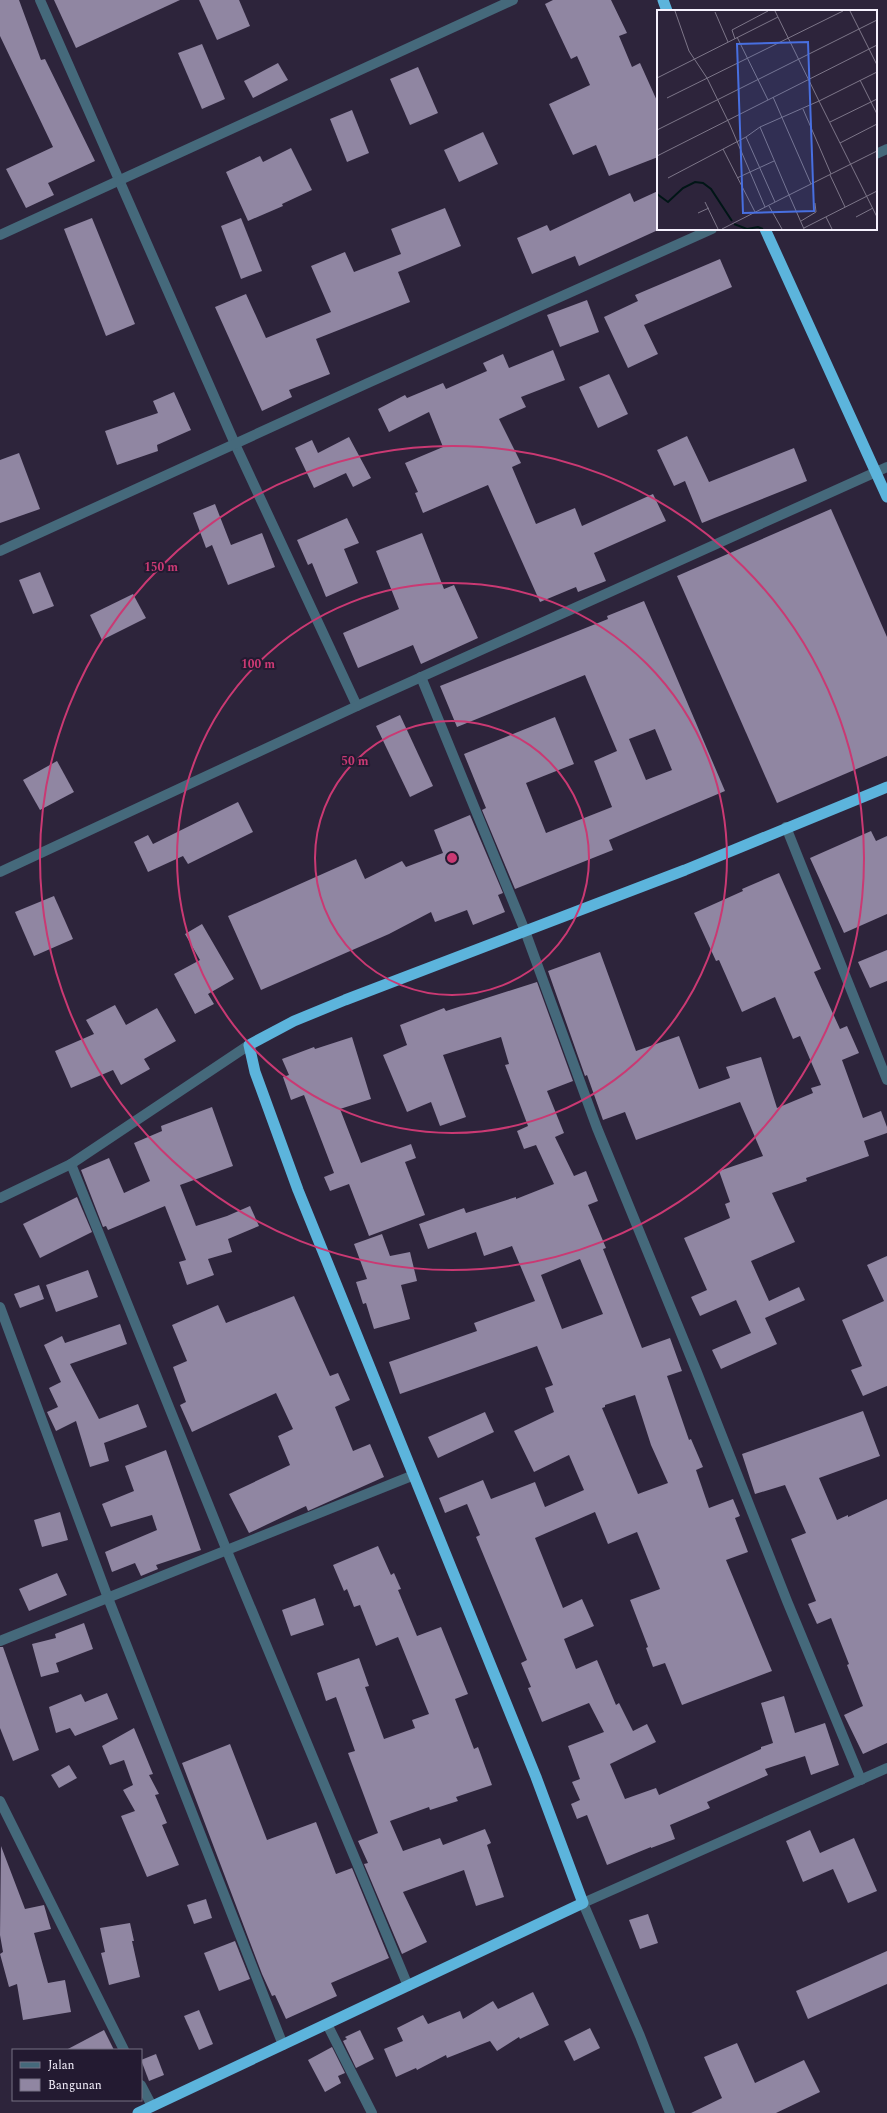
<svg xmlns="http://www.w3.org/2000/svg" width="887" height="2113" font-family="Spectral,serif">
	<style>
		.building { fill: #9086a2; fill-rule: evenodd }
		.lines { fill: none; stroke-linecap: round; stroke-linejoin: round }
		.minor { stroke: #45697b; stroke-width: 10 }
		.tertiary { stroke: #45697b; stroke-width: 10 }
		.trunk { stroke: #5cb4dc; stroke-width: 11 }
		.ring { fill: none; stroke: #ca3973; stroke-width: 2 }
		.inset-river { fill: none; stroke: #001516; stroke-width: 2 }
		.inset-road { fill: none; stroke: #7d7689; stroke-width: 1 }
		.view { fill: #486fe0; fill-opacity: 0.15; stroke: #486fe0; stroke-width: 2 }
		.inset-edge { fill: none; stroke: #f6f2fe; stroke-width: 2 }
		.centre { fill: #ca3973; stroke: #231a31; stroke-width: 2 }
		.ring-label { font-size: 12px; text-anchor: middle; font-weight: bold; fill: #ca3973; stroke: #231a31; stroke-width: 4; stroke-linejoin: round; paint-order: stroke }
	</style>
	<rect width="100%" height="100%" fill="#2d243b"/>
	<g class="building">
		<path d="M0,0H19L41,60L45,59L95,161L48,183L54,195L26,208L6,169L53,147L0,36Z"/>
		<path d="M54,0H180L76,48Z"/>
		<path d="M199,0H239L250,26L217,40Z"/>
		<path d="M553,0H611L627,33L619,36L632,67L640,63L658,103V157L609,176L596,145L573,155L549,104L590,85L577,56L571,59L545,4Z"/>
		<path d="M202,44L225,99L202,109L178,53Z"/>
		<path d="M278,63L288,80L253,98L244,81Z"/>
		<path d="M418,67L438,113L410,125L390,79Z"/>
		<path d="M352,110L369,153L347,162L330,119Z"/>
		<path d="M483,132L498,164L459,182L444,150Z"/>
		<path d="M291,148L312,190L282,204L283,206L248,221L226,172L260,156L263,162Z"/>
		<path d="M658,191V230L579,266L575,256L532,274L517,238L547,225L550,231L630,193L634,202Z"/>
		<path d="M445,208L461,246L398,272L410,302L316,339L330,374L289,390L292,397L262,411L215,307L246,294L266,338L331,312L311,266L345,252L354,272L401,254L391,229Z"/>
		<path d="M92,218L135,324L106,336L64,229Z"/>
		<path d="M241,218L262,271L241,279L221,226Z"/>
		<path d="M720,259L732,287L644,325L658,354L628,368L604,317L638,301L635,295Z"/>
		<path d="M587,300L599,332L560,347L547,315Z"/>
		<path d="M553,350L565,380L521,397L526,407L499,419L521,463L512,467L536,524L575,508L582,526L653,494L666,521L594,553L606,581L578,592L576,587L540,602L488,485L423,513L415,493L418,492L405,463L443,447L429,412L389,432L378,409L405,395L407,398L443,383L446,389L487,371L483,363L503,354L509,368Z"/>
		<path d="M609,374L628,414L598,428L579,387Z"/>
		<path d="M174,392L191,430L157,445L158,451L117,465L105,431L158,413L153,401Z"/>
		<path d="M687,436L709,482L794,448L807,481L702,523L685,481L674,486L657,450Z"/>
		<path d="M349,437L371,478L353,487L346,473L314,488L295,448L312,440L318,453Z"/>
		<path d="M19,453L40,509L0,523V460Z"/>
		<path d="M215,504L231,545L262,533L275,567L228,585L212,545L206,548L193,513Z"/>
		<path d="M831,509L887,637V756L777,803L677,576Z"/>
		<path d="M347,518L359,543L344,549L358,583L326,597L312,563L308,565L297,540Z"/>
		<path d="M422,533L444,589L454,585L478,638L421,664L413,645L358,668L343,633L399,609L376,551Z"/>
		<path d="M40,572L54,606L33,614L19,580Z"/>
		<path d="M133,594L146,618L102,640L90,615Z"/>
		<path d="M644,601L725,791L609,840L613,850L515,889L482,810L486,808L464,754L555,717L574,764L526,783L546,833L612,807L594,761L617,751L585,675L457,727L440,686L608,619L607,616ZM655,729L672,770L646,780L629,739Z"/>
		<path d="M400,715L433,786L410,797L376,726Z"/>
		<path d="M57,761L74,792L40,810L23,780Z"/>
		<path d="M238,802L253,832L188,864L183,856L148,872L134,842L148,835L153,844Z"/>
		<path d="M470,815L503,893L498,895L505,912L473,925L467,910L435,922L431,912L389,934L261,990L228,916L356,859L365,879L402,861L406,867L443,853L434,830Z"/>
		<path d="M871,831L876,841L887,836V914L844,933L810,858Z"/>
		<path d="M779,873L821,969L814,972L840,1029L847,1026L859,1053L842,1060L863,1118L881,1111L887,1127V1133L864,1141L869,1156L806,1178L807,1181L772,1193L795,1242L751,1261L769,1301L799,1287L805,1300L765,1318L777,1344L721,1369L712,1350L751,1333L736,1300L700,1316L691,1297L707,1290L684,1238L730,1218L725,1204L730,1202L719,1171L763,1156L740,1102L636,1140L625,1112L603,1120L587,1075L585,1076L548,971L600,952L636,1051L679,1036L699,1089L730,1078L726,1067L761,1057L777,1108L813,1093L811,1088L821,1085L800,1036L793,1039L775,997L742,1012L719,960L716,961L694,913L743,891L742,889Z"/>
		<path d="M54,896L73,939L34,956L15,912Z"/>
		<path d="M202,924L234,979L208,994L214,1004L195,1014L174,974L200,960L185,934Z"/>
		<path d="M887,950V981L870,988L858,962Z"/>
		<path d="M537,982L573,1081L547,1091L564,1133L555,1137L574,1176L586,1171L598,1201L588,1205L606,1248L603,1249L642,1348L670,1338L682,1371L667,1376L689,1440L691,1439L703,1467L696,1470L709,1508L733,1499L740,1516L735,1518L748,1552L726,1560L772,1671L682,1705L665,1663L653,1667L646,1648L648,1647L630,1600L660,1589L637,1532L608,1544L595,1512L535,1538L563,1608L582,1599L594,1626L564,1639L576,1669L597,1660L616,1705L619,1703L633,1731L647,1724L656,1742L610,1764L625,1799L656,1788L659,1795L761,1749V1747L773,1743L761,1703L784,1696L795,1733L825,1723L839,1765L811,1775L805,1756L765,1769L768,1775L707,1802L710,1808L670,1825L675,1839L651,1848V1847L607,1865L587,1815L577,1819L571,1804L580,1800L572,1782L580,1779L568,1746L604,1732L589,1703L542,1722L528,1688L531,1687L521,1663L527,1660L476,1537L480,1535L467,1504L445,1513L439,1498L483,1480L491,1499L535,1482L545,1507L584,1490L569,1455L534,1472L514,1431L554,1412L545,1388L553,1385L537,1346L400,1394L389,1362L477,1331L474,1323L535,1301L512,1246L484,1256L476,1232L428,1249L419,1224L464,1208L466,1213L516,1197V1199L554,1184L536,1145L524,1149L517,1131L528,1126L505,1065L509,1064L501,1037L443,1055L466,1117L440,1126L431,1102L407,1112L383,1055L407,1045L400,1025L444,1008L446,1011ZM580,1259L603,1314L562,1329L541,1275ZM635,1395L651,1445L668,1483L638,1494L602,1408L605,1407V1405Z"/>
		<path d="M115,1005L126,1025L157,1008L176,1041L144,1059L150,1069L121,1085L113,1070L71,1088L55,1051L94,1034L86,1020Z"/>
		<path d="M352,1037L371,1099L340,1109L361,1163L411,1144L416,1158L405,1162L425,1215L369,1236L349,1184L330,1191L324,1177L334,1173L304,1095L291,1100L283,1077L289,1075L282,1059L314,1047L315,1049Z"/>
		<path d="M212,1107L233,1166L180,1185L196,1226L227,1216L250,1206L259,1226L228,1239L232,1252L208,1259L214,1275L187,1285L179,1262L186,1260L165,1206L108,1230L106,1226L103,1227L81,1170L109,1158L124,1193L150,1181L134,1143L162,1131L161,1126Z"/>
		<path d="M77,1197L92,1232L40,1258L23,1224Z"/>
		<path d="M382,1234L390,1256L410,1252L417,1281L401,1285L410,1319L374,1329L366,1303L363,1304L356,1282L367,1279L354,1244Z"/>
		<path d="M887,1256V1386L863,1396L851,1370L862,1366L842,1320L884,1301L867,1265Z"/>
		<path d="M88,1270L98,1297L56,1312L46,1285Z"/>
		<path d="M39,1285L44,1299L20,1308L14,1294Z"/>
		<path d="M294,1296L330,1376L338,1373L350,1400L335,1407L353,1451L370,1444L384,1477L308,1511L306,1506L249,1533L229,1494L290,1465L278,1436L293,1429L276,1393L192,1432L180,1405L186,1402L173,1367L187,1361L172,1325L218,1305L226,1323Z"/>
		<path d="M120,1324L127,1344L70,1364L99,1419L138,1404L147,1427L104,1443L109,1461L90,1467L76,1421L56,1431L47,1412L58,1407L49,1388L61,1382L44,1345L62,1336L65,1343Z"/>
		<path d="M863,1411L880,1456L819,1478L837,1520L848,1515V1517L887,1499V1743L863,1754L844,1715L863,1706L847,1665L849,1664L831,1618L817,1624L808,1604L816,1601L791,1539L806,1533L785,1485L755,1494L742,1454Z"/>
		<path d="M485,1412L494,1432L438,1458L428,1437Z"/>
		<path d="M166,1450L201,1550L156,1565L158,1569L141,1576L135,1563L112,1572L105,1552L157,1530L152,1515L111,1527L102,1504L134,1491L125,1466Z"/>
		<path d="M60,1512L68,1540L42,1547L34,1520Z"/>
		<path d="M378,1546L391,1575L394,1573L401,1589L398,1590L417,1636L441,1627L468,1694L455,1699L474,1749L478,1747L492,1785L456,1797L458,1801L430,1810L429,1807L390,1821L403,1851L440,1838L443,1845L485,1829L491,1843L487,1845L504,1897L476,1906L464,1870L403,1892L427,1942L402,1954L364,1864L368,1863L358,1841L378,1833L348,1753L355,1751L336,1697L326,1701L317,1673L359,1658L369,1686L365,1687L384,1739L415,1728L412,1720L429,1714L398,1637L376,1646L360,1605L354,1607L347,1589L344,1591L333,1565Z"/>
		<path d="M57,1573L67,1595L29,1611L19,1589Z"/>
		<path d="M315,1598L324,1625L291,1636L282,1610Z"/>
		<path d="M84,1623L93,1649L56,1663L59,1672L41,1677L32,1644L56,1638L55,1634Z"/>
		<path d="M0,1647H3L39,1750L13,1761L0,1728Z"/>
		<path d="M107,1693L118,1719L75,1736L70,1728L56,1733L49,1707L81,1694L85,1702Z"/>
		<path d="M134,1728L153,1774L149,1775L159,1794L155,1795L167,1823L162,1825L179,1865L147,1877L121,1816L135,1811L123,1790L133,1785L124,1760L110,1765L102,1746Z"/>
		<path d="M230,1744L267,1840L316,1822L336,1874L352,1868L389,1958L331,1983L337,1996L286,2019L275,1995L272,1996L262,1974L182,1763Z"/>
		<path d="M69,1765L77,1778L59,1788L51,1775Z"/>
		<path d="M810,1830L820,1853L854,1838L877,1891L848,1903L833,1869L803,1882L786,1841Z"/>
		<path d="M1,1846L25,1909L44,1905L51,1929L34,1933L48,1983L65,1980L71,2012L23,2020L17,1984L9,1987L0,1954L3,1952L0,1935Z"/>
		<path d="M206,1899L212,1918L194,1924L187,1905Z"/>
		<path d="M648,1914L658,1943L640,1949L629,1920Z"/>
		<path d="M130,1923L134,1941H132L140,1977L109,1985L101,1953L105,1952L100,1928Z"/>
		<path d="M235,1941L250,1979L219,1991L204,1953Z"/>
		<path d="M887,1951V1984L808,2019L796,1991Z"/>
		<path d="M533,1992L549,2025L520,2039L519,2037L497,2051L490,2041L447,2058L446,2055L417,2070L416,2068L396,2077L384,2049L403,2041L397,2028L423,2015L428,2024L460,2011L463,2019L493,2001L498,2009Z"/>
		<path d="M199,2010L213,2044L199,2050L184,2016Z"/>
		<path d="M590,2028L600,2048L574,2061L564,2041Z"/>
		<path d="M104,2030L114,2050H66Z"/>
		<path d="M360,2030L374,2059L356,2068L343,2041L347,2039L345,2037Z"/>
		<path d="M737,2043L755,2083L804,2060L820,2092L776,2113H691L722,2098L704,2057Z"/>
		<path d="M332,2047L345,2073L338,2076L341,2083L325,2092L308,2060Z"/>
		<path d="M156,2054L164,2075L149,2081L141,2060Z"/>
	</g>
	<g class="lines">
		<g class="minor">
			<path d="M40,0L235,444L357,706"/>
			<path d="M876,154L887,149"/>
			<path d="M0,235L513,0"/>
			<path d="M0,551L368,383L712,229"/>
			<path d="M421,677L525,931L597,1128L696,1370L787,1601L861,1780"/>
			<path d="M786,827L887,1080"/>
			<path d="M0,872L357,706L887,467"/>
			<path d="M71,1164L227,1551L408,1986"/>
			<path d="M0,1198L71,1164L249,1045"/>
			<path d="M0,1307L108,1598L283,2045"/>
			<path d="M0,1641L414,1475"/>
			<path d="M0,1801L124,2050"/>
			<path d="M583,1903L640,2036L670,2113"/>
			<path d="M327,2024L372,2113"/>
			<path d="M141,2085L152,2106"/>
		</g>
		<path class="tertiary" d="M583,1903L887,1768"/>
		<g class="trunk">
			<path d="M663,0L667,11"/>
			<path d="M765,229L887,497"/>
			<path d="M138,2113L583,1903L536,1777L298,1190L255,1072L249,1045L294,1021L345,1000L685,870L887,787"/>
		</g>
	</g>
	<g class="ring">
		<circle cx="452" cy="858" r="137"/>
		<circle cx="452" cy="858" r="275"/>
		<circle cx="452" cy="858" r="412"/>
	</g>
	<g transform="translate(657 10)">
		<rect width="220" height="220" fill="#2d243b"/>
		<path class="inset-river" d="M0,184L11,192L26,178L38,172L46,173L54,179L75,211M77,214L90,219L101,217L106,219"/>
		<path class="inset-road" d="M18,1L32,41L50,68L73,115L108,197M193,1L220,55M58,2L71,32M80,27L111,90M78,29L75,20L111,1M0,68L121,7M203,70L220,104M116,87L154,174M10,88L186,1M162,91L220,207M162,91L220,62M146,99L174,164M173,112L220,89M0,120L220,10M89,127L118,192M183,133L220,114M66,139L98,202M0,146L220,35M173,165L188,197M11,168L89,127L103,117M80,168L117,151M48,192L61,219M112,196L125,219M41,203L52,198M169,207L175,219M199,207L216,198M144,211L159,202L158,193M147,218L220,181M65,219L132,185L103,117L162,91L118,1M147,219L132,185L220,141"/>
		<path class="view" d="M151,32L157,201L86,203L80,34Z"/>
		<rect width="220" height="220" class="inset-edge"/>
	</g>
	<circle cx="452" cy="858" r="6" class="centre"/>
	<g class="ring-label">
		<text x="161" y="571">150 m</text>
		<text x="258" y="668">100 m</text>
		<text x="355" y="765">50 m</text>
	</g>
	<rect x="12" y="2049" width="130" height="52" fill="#231a31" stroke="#777083"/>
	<rect x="20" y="2062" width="20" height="6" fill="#45697b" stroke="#777083"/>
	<text x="48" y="2069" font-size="12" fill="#f6f2fe">Jalan</text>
	<rect x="20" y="2079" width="20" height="12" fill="#9086a2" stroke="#777083"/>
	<text x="48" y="2089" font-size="12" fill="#f6f2fe">Bangunan</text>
</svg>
